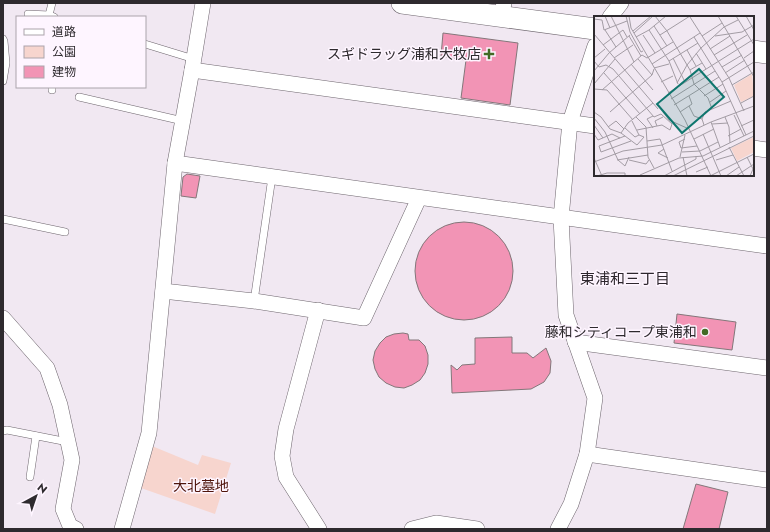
<svg xmlns="http://www.w3.org/2000/svg" width="770" height="532" font-family="Jost,'Noto Sans JP',sans-serif">
	<style>
		.green { fill: #f7d5ce }
		.building { fill: #f294b5; stroke: #83777a }
		.lines { fill: none; stroke-linecap: round; stroke-linejoin: round }
		.lane-casing { stroke: #6e666e; stroke-width: 8 }
		.street-casing { stroke: #6e666e; stroke-width: 16 }
		.secondary-casing { stroke: #6e666e; stroke-width: 22 }
		.lane { stroke: #fff; stroke-width: 7 }
		.street { stroke: #fff; stroke-width: 15 }
		.secondary { stroke: #fff; stroke-width: 21 }
		.poi-dot { fill: #426a25; stroke: #fef5ff; stroke-width: 1.5 }
		.labels { text-anchor: middle; stroke-width: 3; stroke-linejoin: round; paint-order: stroke }
		.poi-label { font-size: 14px; fill: #2e2a2e; stroke: #fef5ff; text-anchor: end }
		.park-label { font-size: 14px; fill: #4f140b; stroke: #fef5ff }
		.neighbourhood-label { font-size: 15px; fill: #2d262d; stroke: #fef5ff }
		.inset-road { fill: none; stroke: #a39ca4; stroke-width: 1 }
		.view { fill: #0f766e; fill-opacity: 0.15; stroke: #0f766e; stroke-width: 2 }
		.inset-edge { fill: none; stroke: #2e2a2e; stroke-width: 2 }
	</style>
	<rect width="100%" height="100%" fill="#f1e8f2"/>
	<path class="green" d="M152,446L198,465L202,455L231,463L215,514L141,488Z"/>
	<g class="building">
		<path d="M443,33L518,43L510,105L461,98L466,60L441,56Z"/>
		<path d="M187,174L200,176L196,198L181,196L183,177Z"/>
		<circle cx="464" cy="271" r="49"/>
		<path d="M677,314L736,322L732,350L674,343Z"/>
		<path d="M403,333L408,334L409,340H419L425,346L428,355V364L425,373L420,380L412,385L404,388L395,387L386,383L379,377L375,369L373,360L375,351L380,343L386,337L394,334Z"/>
		<path d="M512,337V353H527L533,358L546,348L551,361L550,373L544,382L531,389L452,393L451,365L457,370L462,365L475,364V338Z"/>
		<path d="M696,484L728,492L719,529H683Z"/>
	</g>
	<g class="lines">
		<g class="lane-casing">
			<g id="lane">
				<path d="M28,14L49,15L54,17"/>
				<path d="M49,15L52,3"/>
				<path d="M3,39L4,41L6,63L3,81"/>
				<path d="M145,44L194,59"/>
				<path d="M52,90V87"/>
				<path d="M79,97L183,121"/>
				<path d="M3,219L65,232"/>
				<path d="M254,301L272,177"/>
				<path d="M3,431L7,430L68,442"/>
				<path d="M30,477L36,436"/>
			</g>
		</g>
		<g class="street-casing">
			<g id="street">
				<path d="M501,17L504,3"/>
				<path d="M610,17L621,3"/>
				<path d="M192,70L595,126"/>
				<path d="M753,148L767,150"/>
				<path d="M175,163L767,246"/>
				<path d="M163,291L254,301L364,318L419,198"/>
				<path d="M318,310L286,429L282,456L286,477L319,529"/>
				<path d="M3,318L47,368L60,405L72,460L63,509L70,526L76,529"/>
				<path d="M575,342L767,368"/>
				<path d="M587,454L767,480"/>
				<path d="M122,529L149,433L175,163L192,70L203,3"/>
				<path d="M412,529L436,523L477,529"/>
				<path d="M558,529L571,504L587,454L595,398L566,315L561,218L570,122L595,46"/>
			</g>
		</g>
		<g class="secondary-casing">
			<g id="secondary">
				<path d="M402,3L595,29"/>
				<path d="M753,51L767,53"/>
			</g>
		</g>
		<use href="#lane" class="lane"/>
		<use href="#street" class="street"/>
		<use href="#secondary" class="secondary"/>
	</g>
	<g class="poi-dot">
		<path d="M487 48h4v4h4v4h-4v4h-4v-4h-4v-4h4z"/>
		<circle cx="705" cy="332" r="4"/>
	</g>
	<g class="labels">
		<g class="poi-label">
			<text x="481" y="59">スギドラッグ浦和大牧店</text>
			<text x="697" y="337">藤和シティコープ東浦和</text>
		</g>
		<g class="park-label">
			<text x="201" y="491">大北墓地</text>
		</g>
		<g class="neighbourhood-label">
			<text x="625" y="284">東浦和三丁目</text>
		</g>
	</g>
	<g transform="translate(594 16)">
		<rect width="160" height="160" fill="#f1e8f2"/>
		<path d="M158,58L160,80L147,86L140,69ZM160,121V136L143,145L137,132Z" fill="#f7d5ce"/>
		<path class="inset-road" d="M11,0L16,12M17,0L25,16M32,0L36,16L47,36L49,35M35,0L37,12L91,104L117,160M61,0L73,15L96,54L100,68L114,82L118,93M124,0L160,61M142,0L160,29M152,0L160,14M96,1L135,62L150,95M0,3L8,4L10,14L33,5M60,10L73,30M11,14L22,31M55,14L75,45L84,68M39,15L57,0M25,16L40,46M40,17L59,0M0,18L64,93M49,19L61,37M66,19L96,0M35,20L47,40M108,20L128,7M121,20L148,16L160,9M42,21L55,14L72,0M100,21L128,66L152,119M9,29L29,14L33,21M116,33L136,20M93,34L102,50M102,37L112,53M120,39L153,19M0,42L11,33M20,42L39,29M79,42L91,66M150,42L160,35M44,43L58,59M0,45L5,51L12,49L19,53L60,101L67,98L78,108L76,114L68,109L43,114M75,45L104,27M37,48L59,74M58,48L106,17M128,51L148,39M60,52L75,48M96,54L108,47M0,55L15,37L36,19M10,57L46,98M131,57L151,44M67,66L79,60M128,66L160,46M83,67L93,49L107,32L130,11L144,4M0,68L21,43M138,69L160,56M0,73L13,74L39,104M8,74L48,39L53,42L79,26M74,77L160,23M110,80L129,68M77,83L121,55M116,86L132,75M147,87L160,80M80,89L125,61M95,90L100,100L108,103M0,96L7,101L16,113L27,117L43,129L50,121L45,119L38,105M16,96L58,59L60,53M69,96L75,104L95,113M86,96L98,88L95,80M140,99L150,120M42,101L52,111L54,141L60,152M131,101L135,111L136,127M0,102L11,116L24,144L31,150L35,141M117,106L126,131M118,108L134,107M0,109L9,122M110,109L108,103L111,96L137,85M63,110L61,105L69,101M147,110L160,104M14,111L22,105L30,113M31,112L41,121L45,119M59,112L53,103L59,100M27,117L34,107L59,87M0,118L4,124L18,118L26,122M109,118L127,160M31,120L5,130L7,136L37,125M134,120L147,113M91,123L85,126L87,132L103,130M100,123L120,113M53,125L66,123L78,155M135,131L150,160M70,133L64,137L74,142M88,136L106,135L124,126M86,141L91,119M89,141L93,160M153,141L159,153L156,160M0,142L8,160M23,144L54,139M35,144L52,148L55,144M122,144L139,139M0,146L29,135L68,129L117,106L160,90M102,156L114,151M46,159L85,142L109,140L160,115M3,160L13,157H31V160M70,160L102,143V140M79,160L160,120M116,160L160,138M132,160L145,151M142,160L160,148"/>
		<path class="view" d="M105,53L130,81L88,117L63,88Z"/>
		<rect width="160" height="160" class="inset-edge"/>
	</g>
	<rect width="770" height="532" fill="none" stroke="#2e2a2e" stroke-width="8"/>
	<rect x="16" y="16" width="130" height="72" fill="#fef5ff" stroke="#aba4ab"/>
	<rect x="24" y="29" width="20" height="6" fill="#ffffff" stroke="#aba4ab"/>
	<text x="52" y="36" font-size="12" fill="#2e2a2e">道路</text>
	<rect x="24" y="46" width="20" height="12" fill="#f7d5ce" stroke="#aba4ab"/>
	<text x="52" y="56" font-size="12" fill="#2e2a2e">公園</text>
	<rect x="24" y="66" width="20" height="12" fill="#f294b5" stroke="#aba4ab"/>
	<text x="52" y="76" font-size="12" fill="#2e2a2e">建物</text>
	<g transform="translate(36 496) rotate(40)" stroke="#fef5ff" stroke-width="3" paint-order="stroke">
	<path d="M0-3L7 15L0 10L-7 15Z" fill="#2e2a2e"/>
	<text y="-6" font-size="11" font-weight="bold" text-anchor="middle" fill="#2e2a2e">N</text>
	</g>
</svg>
